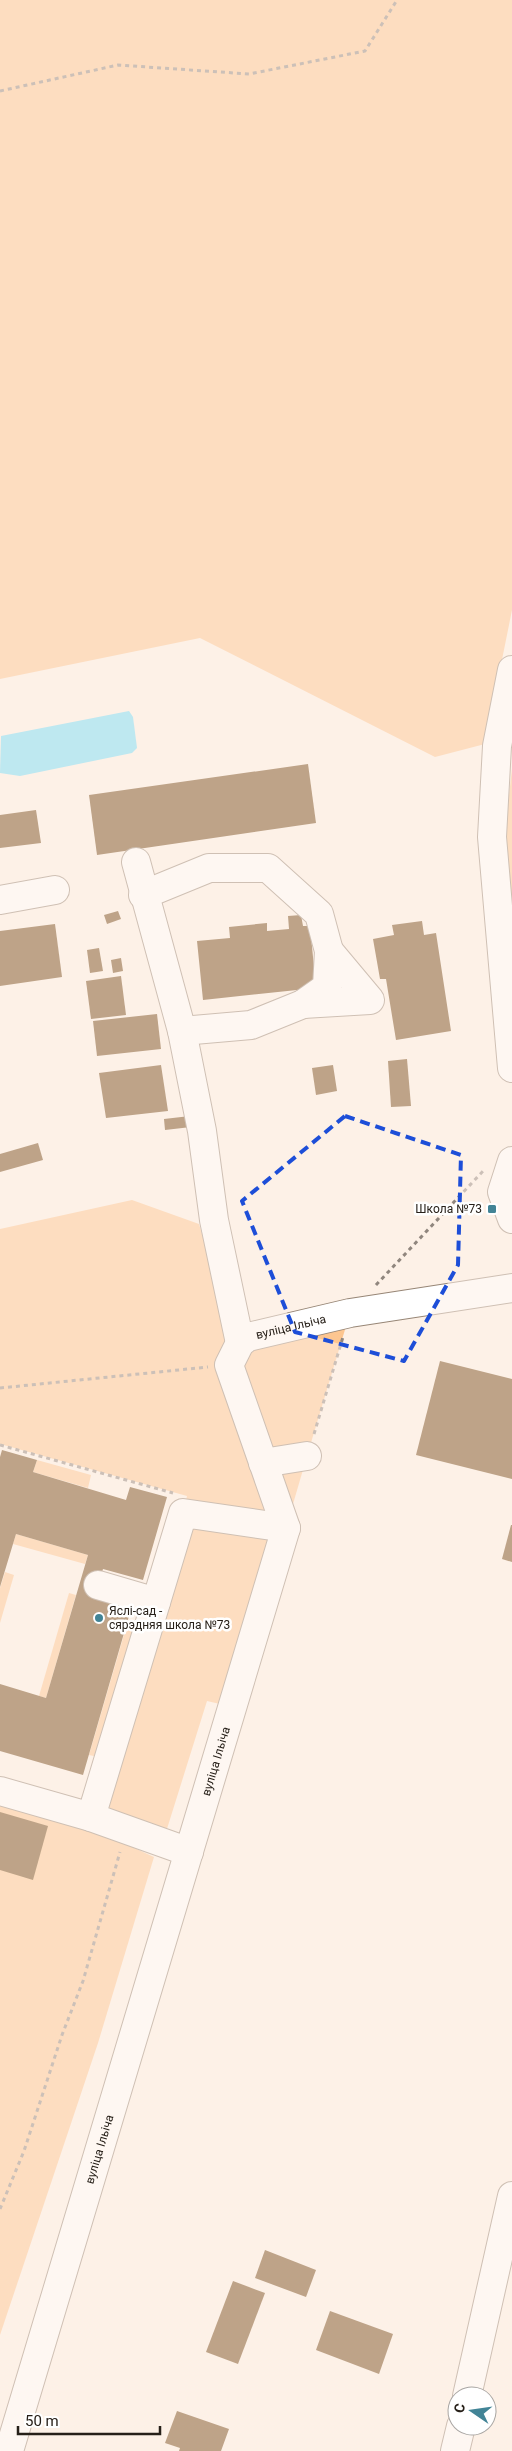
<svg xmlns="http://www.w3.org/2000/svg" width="512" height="2451" font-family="Roboto,sans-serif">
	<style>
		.green { fill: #fdc690 }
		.water { fill: #71ddfb }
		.building { fill: #714614 }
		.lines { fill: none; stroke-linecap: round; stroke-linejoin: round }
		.minor-casing { stroke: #978676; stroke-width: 30 }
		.path { stroke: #90867e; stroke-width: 3; stroke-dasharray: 4 4; stroke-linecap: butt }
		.minor { stroke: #fff; stroke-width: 28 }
		.marked { fill: none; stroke: #1d4ed8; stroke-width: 4; stroke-dasharray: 10 6; stroke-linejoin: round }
		.poi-dot { fill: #428496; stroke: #fff; stroke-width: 2 }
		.labels { text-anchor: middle; stroke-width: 5; stroke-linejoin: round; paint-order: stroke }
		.poi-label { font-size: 12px; fill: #272019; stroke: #fff; text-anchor: end }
		.street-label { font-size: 12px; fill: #272019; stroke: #fff }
	</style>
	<rect width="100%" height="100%" fill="#fdf1e7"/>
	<g class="green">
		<path d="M0,0H512V610L485,744L435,757L200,638L0,679Z"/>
		<path d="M512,769V900L504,839Z"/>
		<path d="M132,1200L199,1224L234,1342L276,1527L183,1513L187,1496L0,1444V1229Z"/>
		<path d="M350,1313L310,1446L261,1455L229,1365L240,1343Z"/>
		<path d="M307,1456L286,1528L277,1461Z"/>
		<path d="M37,1460L91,1475L88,1488L33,1472Z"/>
		<path d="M180,1521L282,1540L233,1707L207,1701L166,1832L103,1812Z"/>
		<path d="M16,1534L88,1555L85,1564L13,1544Z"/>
		<path d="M5,1572L14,1575L0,1623V1588Z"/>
		<path d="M69,1593L76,1595L46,1698L39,1696Z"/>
		<path d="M126,1628L140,1632L103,1758L89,1755Z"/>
		<path d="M0,1803L106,1835L154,1857L98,2043L0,2335Z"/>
	</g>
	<path class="water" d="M129,711L133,717L137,748L132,753L20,776L0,773L1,736Z"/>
	<g class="building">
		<path d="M308,764L316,823L97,855L89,795Z"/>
		<path d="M36,810L41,843L0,848V815Z"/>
		<path d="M118,911L121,919L107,924L104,915Z"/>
		<path d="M301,915L303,926H310L316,988L203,1000L197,941L230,938L229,927L267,923V931L289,929L288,916Z"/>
		<path d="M422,921L424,935L436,933L451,1031L396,1040L386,979H380L373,939L394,935L392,925Z"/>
		<path d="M55,924L62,977L0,986V931Z"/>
		<path d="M99,948L103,971L90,973L87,950Z"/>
		<path d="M121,958L123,971L113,973L111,960Z"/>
		<path d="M121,976L126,1015L91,1019L86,981Z"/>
		<path d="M157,1014L161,1049L97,1056L93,1021Z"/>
		<path d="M407,1059L411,1106L391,1107L388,1061Z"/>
		<path d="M161,1065L168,1111L106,1118L99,1073Z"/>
		<path d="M333,1065L337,1091L316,1095L312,1068Z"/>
		<path d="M190,1116L191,1127L165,1130L164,1119Z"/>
		<path d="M38,1143L43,1160L0,1172V1154Z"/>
		<path d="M440,1361L512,1379V1479L416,1455Z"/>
		<path d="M2,1450L37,1460L33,1472L126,1500L130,1487L167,1497L143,1580L103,1569L94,1598L131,1609L83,1775L0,1751V1684L46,1698L88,1555L16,1534L0,1587V1457Z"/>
		<path d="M511,1525H512V1562L502,1559Z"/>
		<path d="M0,1812L48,1826L33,1880L0,1870Z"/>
		<path d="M265,2250L316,2270L306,2297L255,2278Z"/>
		<path d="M233,2281L265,2293L238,2364L206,2352Z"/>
		<path d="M330,2311L393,2334L379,2374L316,2350Z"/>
		<path d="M177,2411L229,2429L221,2451H179L180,2448L165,2443Z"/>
	</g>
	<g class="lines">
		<g class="minor-casing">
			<g id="minor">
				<path d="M512,670L497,746L492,837L512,1068"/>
				<path d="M136,862L182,1031L202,1131L214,1220L240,1343"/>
				<path d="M143,895L209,868H268L319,914L329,951L327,987L303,1004L251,1025L182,1031"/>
				<path d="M0,900L55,890"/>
				<path d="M303,1004L370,1000L329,951"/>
				<path d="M512,1161L502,1192L512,1219"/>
				<path d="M263,1463L307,1456"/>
				<path d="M98,1585L156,1602"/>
				<path d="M0,1791L91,1817"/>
				<path d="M189,1852L91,1817L183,1513L286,1528"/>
				<path d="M467,2396L512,2196"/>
				<path id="s1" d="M9,2451L286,1528L229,1365L240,1343L248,1337L350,1313L512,1288"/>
				<path d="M455,2451L461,2426"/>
			</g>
		</g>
		<g class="path">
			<path d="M0,91L118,65L249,74L365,51L397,0"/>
			<path d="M376,1285L485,1169"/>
			<path d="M0,1388L208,1367"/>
			<path d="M314,1434L343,1337"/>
			<path d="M0,1445L173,1493"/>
			<path d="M0,2209L24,2151L62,2035L83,1981L120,1852"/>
		</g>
		<use href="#minor" class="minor"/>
	</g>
	<path d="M0 0H512V2451H0ZM345,1116L461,1155L458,1265L404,1361L295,1332L242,1201Z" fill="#fdf1e7" fill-opacity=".55" fill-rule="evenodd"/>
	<path class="marked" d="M345,1116L461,1155L458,1265L404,1361L295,1332L242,1201Z"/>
	<g class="poi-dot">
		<rect x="487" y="1204" width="10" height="10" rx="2.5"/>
		<circle cx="99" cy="1618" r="5"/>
	</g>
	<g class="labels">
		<g class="poi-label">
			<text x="482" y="1213">Школа №73</text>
			<text x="109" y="1615" text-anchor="start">Яслі-сад -<tspan x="109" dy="14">сярэдняя школа №73</tspan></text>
		</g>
		<g class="street-label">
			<text dy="4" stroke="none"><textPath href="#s1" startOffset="1215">вуліца Ільіча</textPath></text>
			<text dy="4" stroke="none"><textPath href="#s1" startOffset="720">вуліца Ільіча</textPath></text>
			<text dy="4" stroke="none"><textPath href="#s1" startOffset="315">вуліца Ільіча</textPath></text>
		</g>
	</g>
	<g transform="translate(472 2411) rotate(283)"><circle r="24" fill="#ffffff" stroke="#a9a6a3"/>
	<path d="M0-4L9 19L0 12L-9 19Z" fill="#428496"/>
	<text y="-8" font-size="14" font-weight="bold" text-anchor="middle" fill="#272019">С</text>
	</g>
	<path d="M18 2426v8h142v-8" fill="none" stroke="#272019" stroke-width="2.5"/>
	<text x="25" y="2426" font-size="15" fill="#272019" stroke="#ffffff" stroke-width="4" paint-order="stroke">50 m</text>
</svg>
